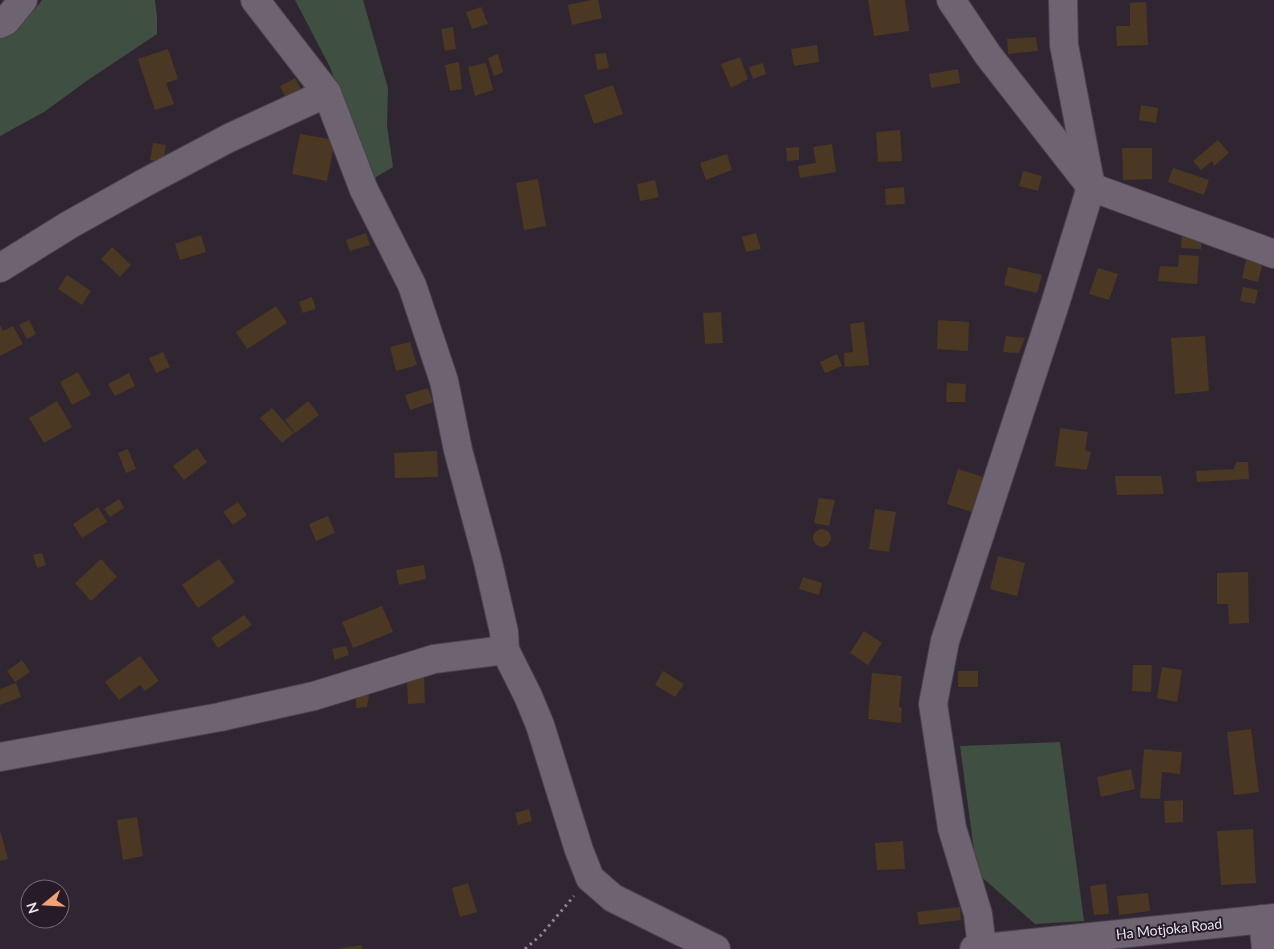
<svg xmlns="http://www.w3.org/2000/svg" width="1274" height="949" font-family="Lato,sans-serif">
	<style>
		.green { fill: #3f4f41 }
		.building { fill: #4a3823 }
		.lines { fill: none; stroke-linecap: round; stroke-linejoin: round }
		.minor-casing { stroke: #4a424c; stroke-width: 30 }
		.path { stroke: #8d858f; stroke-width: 3; stroke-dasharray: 2.5 4; stroke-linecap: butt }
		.minor { stroke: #6e6371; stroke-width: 28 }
		.labels { text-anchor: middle; stroke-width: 4; stroke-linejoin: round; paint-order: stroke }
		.street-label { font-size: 14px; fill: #e9e2ea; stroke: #261c28 }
	</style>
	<rect width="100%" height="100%" fill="#302632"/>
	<g class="green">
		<path d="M42,0H155L157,17V34L88,80L44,112L0,136V34C16,25 32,15 42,0Z"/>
		<path d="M295,0H363L388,88L387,126L393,167L371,180L330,67Z"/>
		<path d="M1060,742L1084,921L1035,924L977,873L960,746Z"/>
	</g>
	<g class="building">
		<path d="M591,0H598L602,18L572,25L568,5Z"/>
		<path d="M868,0H905L909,31L874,36Z"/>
		<path d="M1146,2L1148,45L1117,46L1116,26H1130V3Z"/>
		<path d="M481,7L488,24L472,29L466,12Z"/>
		<path d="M453,27L456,49L445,51L441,29Z"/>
		<path d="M1036,37L1038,51L1008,54L1007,39Z"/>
		<path d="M817,45L819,62L794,66L791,49Z"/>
		<path d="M168,49L178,79L166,83L174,104L155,110L138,59Z"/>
		<path d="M606,53L609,68L597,70L595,54Z"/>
		<path d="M498,54L503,72L494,76L488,58Z"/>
		<path d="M740,57L748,79L731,88L721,64Z"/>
		<path d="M459,62L462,89L450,91L445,65Z"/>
		<path d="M486,63L493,90L475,96L468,67Z"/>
		<path d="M763,63L766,74L753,79L749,67Z"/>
		<path d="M958,69L960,83L931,88L929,74Z"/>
		<path d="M295,78L302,91L287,100L280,86Z"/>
		<path d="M613,85L623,114L594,124L584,95Z"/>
		<path d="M1141,105L1158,108L1156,123L1139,120Z"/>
		<path d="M900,130L902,161L878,162L876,132Z"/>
		<path d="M300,134L335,140L327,181L292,174Z"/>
		<path d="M1218,140L1229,153L1214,166L1212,161L1201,170L1193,161Z"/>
		<path d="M153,143L166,145L163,163L150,160Z"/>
		<path d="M832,144L836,172L800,178L798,166L816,163L813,147Z"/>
		<path d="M799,147V160L787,161L786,148Z"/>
		<path d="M1122,148H1152V179L1123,180Z"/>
		<path d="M727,154L732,170L706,180L700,163Z"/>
		<path d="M1173,168L1209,180L1204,195L1168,182Z"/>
		<path d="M1023,171L1042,176L1038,191L1019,186Z"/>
		<path d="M538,179L546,226L524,230L516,183Z"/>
		<path d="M655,180L659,197L640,201L637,184Z"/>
		<path d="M904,187L905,204L886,205L885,189Z"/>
		<path d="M1182,230L1201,232V249L1181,248Z"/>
		<path d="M366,233L370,245L350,251L346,240Z"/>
		<path d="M756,233L761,249L746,252L742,237Z"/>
		<path d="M201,235L206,252L180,260L175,244Z"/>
		<path d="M112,247L131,265L120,277L101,259Z"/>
		<path d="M1247,254L1264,258L1258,282L1242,278Z"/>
		<path d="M1179,255L1199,256L1197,284L1158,281L1160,266L1178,267Z"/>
		<path d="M1008,267L1042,275L1037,293L1004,285Z"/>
		<path d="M1098,268L1118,274L1109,300L1089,294Z"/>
		<path d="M67,275L91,291L82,305L58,289Z"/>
		<path d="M1243,287L1258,290L1255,304L1240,301Z"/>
		<path d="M312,297L316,309L303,313L299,302Z"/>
		<path d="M276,306L287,323L247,349L236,332Z"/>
		<path d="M721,312L723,343L705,344L703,313Z"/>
		<path d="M29,320L36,334L27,339L19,325Z"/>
		<path d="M938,320L969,322L968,351L937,349Z"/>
		<path d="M864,322L869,365L845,367L844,353L853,352L850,324Z"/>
		<path d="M0,325L3,331L13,326L23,344L0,356Z"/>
		<path d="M1006,336L1025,338L1019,353L1003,352Z"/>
		<path d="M1205,336L1209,391L1175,394L1171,338Z"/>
		<path d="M410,342L417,365L396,371L390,347Z"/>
		<path d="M163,352L170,367L156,373L149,358Z"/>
		<path d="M837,354L842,366L825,373L820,362Z"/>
		<path d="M78,372L91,395L72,405L60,382Z"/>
		<path d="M129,373L135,386L115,396L108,384Z"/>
		<path d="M947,383L966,384L965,402H946Z"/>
		<path d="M428,388L433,402L410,410L405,395Z"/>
		<path d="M57,401L72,427L44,443L29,418Z"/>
		<path d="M308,401L319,415L295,433L285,420Z"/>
		<path d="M272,408L294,433L282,443L260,418Z"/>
		<path d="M1060,428L1088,432L1085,450L1091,452L1087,470L1055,466Z"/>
		<path d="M197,448L207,462L184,480L173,466Z"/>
		<path d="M128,449L136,469L126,473L118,453Z"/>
		<path d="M437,451L438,477L395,478L394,453Z"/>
		<path d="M1236,462H1248L1249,479L1197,482L1196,471L1234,469Z"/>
		<path d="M958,469L983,477L972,512L947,504Z"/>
		<path d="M1115,476H1161L1164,494L1117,495Z"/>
		<path d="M819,498L835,500L829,526L814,523Z"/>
		<path d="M119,499L124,508L110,517L104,509Z"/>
		<path d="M238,502L247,515L233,525L223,512Z"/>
		<path d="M98,507L107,522L82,538L73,524Z"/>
		<path d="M875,509L896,512L889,552L869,549Z"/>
		<path d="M328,516L335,533L316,541L309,524Z"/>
		<circle cx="822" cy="538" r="9"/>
		<path d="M42,553L46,565L37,568L33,555Z"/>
		<path d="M998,556L1025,563L1017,596L990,589Z"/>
		<path d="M101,559L117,577L91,601L75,583Z"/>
		<path d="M219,559L235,582L198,608L182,585Z"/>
		<path d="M424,565L426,579L399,585L396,570Z"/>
		<path d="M1248,572L1249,623L1229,624L1228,604H1217V573Z"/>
		<path d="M803,577L822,583L819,595L799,589Z"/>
		<path d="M382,606L393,632L353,648L342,622Z"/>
		<path d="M244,615L252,625L218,648L211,638Z"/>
		<path d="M864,631L882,643L868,665L850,653Z"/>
		<path d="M346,646L349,655L335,660L332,649Z"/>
		<path d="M140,656L159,681L145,691L140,685L119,700L105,682Z"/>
		<path d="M22,660L30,672L15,682L7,671Z"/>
		<path d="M1133,665H1152L1151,692L1132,691Z"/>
		<path d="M1162,667L1182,670L1177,702L1157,698Z"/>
		<path d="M663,671L684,684L675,697L655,685Z"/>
		<rect x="958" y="671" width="20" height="16"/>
		<path d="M872,673L902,676L899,707L902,708L901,723L868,719Z"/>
		<path d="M424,677L425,703L408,704L407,679Z"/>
		<path d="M16,683L21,697L0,705V689Z"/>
		<path d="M356,695H369L367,707L356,708Z"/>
		<path d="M1251,729L1259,792L1234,795L1227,732Z"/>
		<path d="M1144,749L1182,752L1180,774L1162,772L1160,799L1140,798Z"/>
		<path d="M1131,769L1135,789L1101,797L1097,777Z"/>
		<path d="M1183,800V822L1165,823L1164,801Z"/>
		<path d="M529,809L532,821L518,825L515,813Z"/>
		<path d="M137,817L143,856L123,860L117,820Z"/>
		<path d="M1253,829L1256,883L1221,885L1217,831Z"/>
		<path d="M0,830L8,859L0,861Z"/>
		<path d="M903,841L905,869L877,870L875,843Z"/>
		<path d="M468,883L477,912L460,917L452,888Z"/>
		<path d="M1106,884L1109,914L1094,915L1090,886Z"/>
		<path d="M1148,893L1150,911L1119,915L1117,896Z"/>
		<path d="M960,907L961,920L919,925L917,912Z"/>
		<path d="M362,945V949H340V948Z"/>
	</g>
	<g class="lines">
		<g class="minor-casing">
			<g id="minor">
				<path d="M255,0L327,93L364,190L412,285L444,381L458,450L488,562L504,632L505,650L528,696L540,725L579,850L590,878L613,898L716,949"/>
				<path d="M951,0L988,55L1091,187L1274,254"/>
				<path d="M0,24L6,21L23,0"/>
				<path d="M0,268L69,225L144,183L229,138L327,93"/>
				<path d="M0,757L220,717L314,696L434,659L505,650"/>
				<path d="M1263,919L1266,949"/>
				<path d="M982,948L978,914L952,828L933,704L945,641L1055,304L1091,187L1064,45L1063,0"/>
				<path d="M974,949L1274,918"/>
			</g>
		</g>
		<path class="path" d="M525,949L541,935L574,896"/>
		<use href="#minor" class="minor"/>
	</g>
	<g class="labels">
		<g class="street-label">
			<text transform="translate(1169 929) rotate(-6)" y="5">Ha Motjoka Road</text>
		</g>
	</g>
	<g transform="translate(45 904) rotate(252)"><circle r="24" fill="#261c28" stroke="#746b76"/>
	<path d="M0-4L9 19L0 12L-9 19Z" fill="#f0a278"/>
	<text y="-8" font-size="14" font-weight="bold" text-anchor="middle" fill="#e9e2ea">N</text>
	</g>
</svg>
